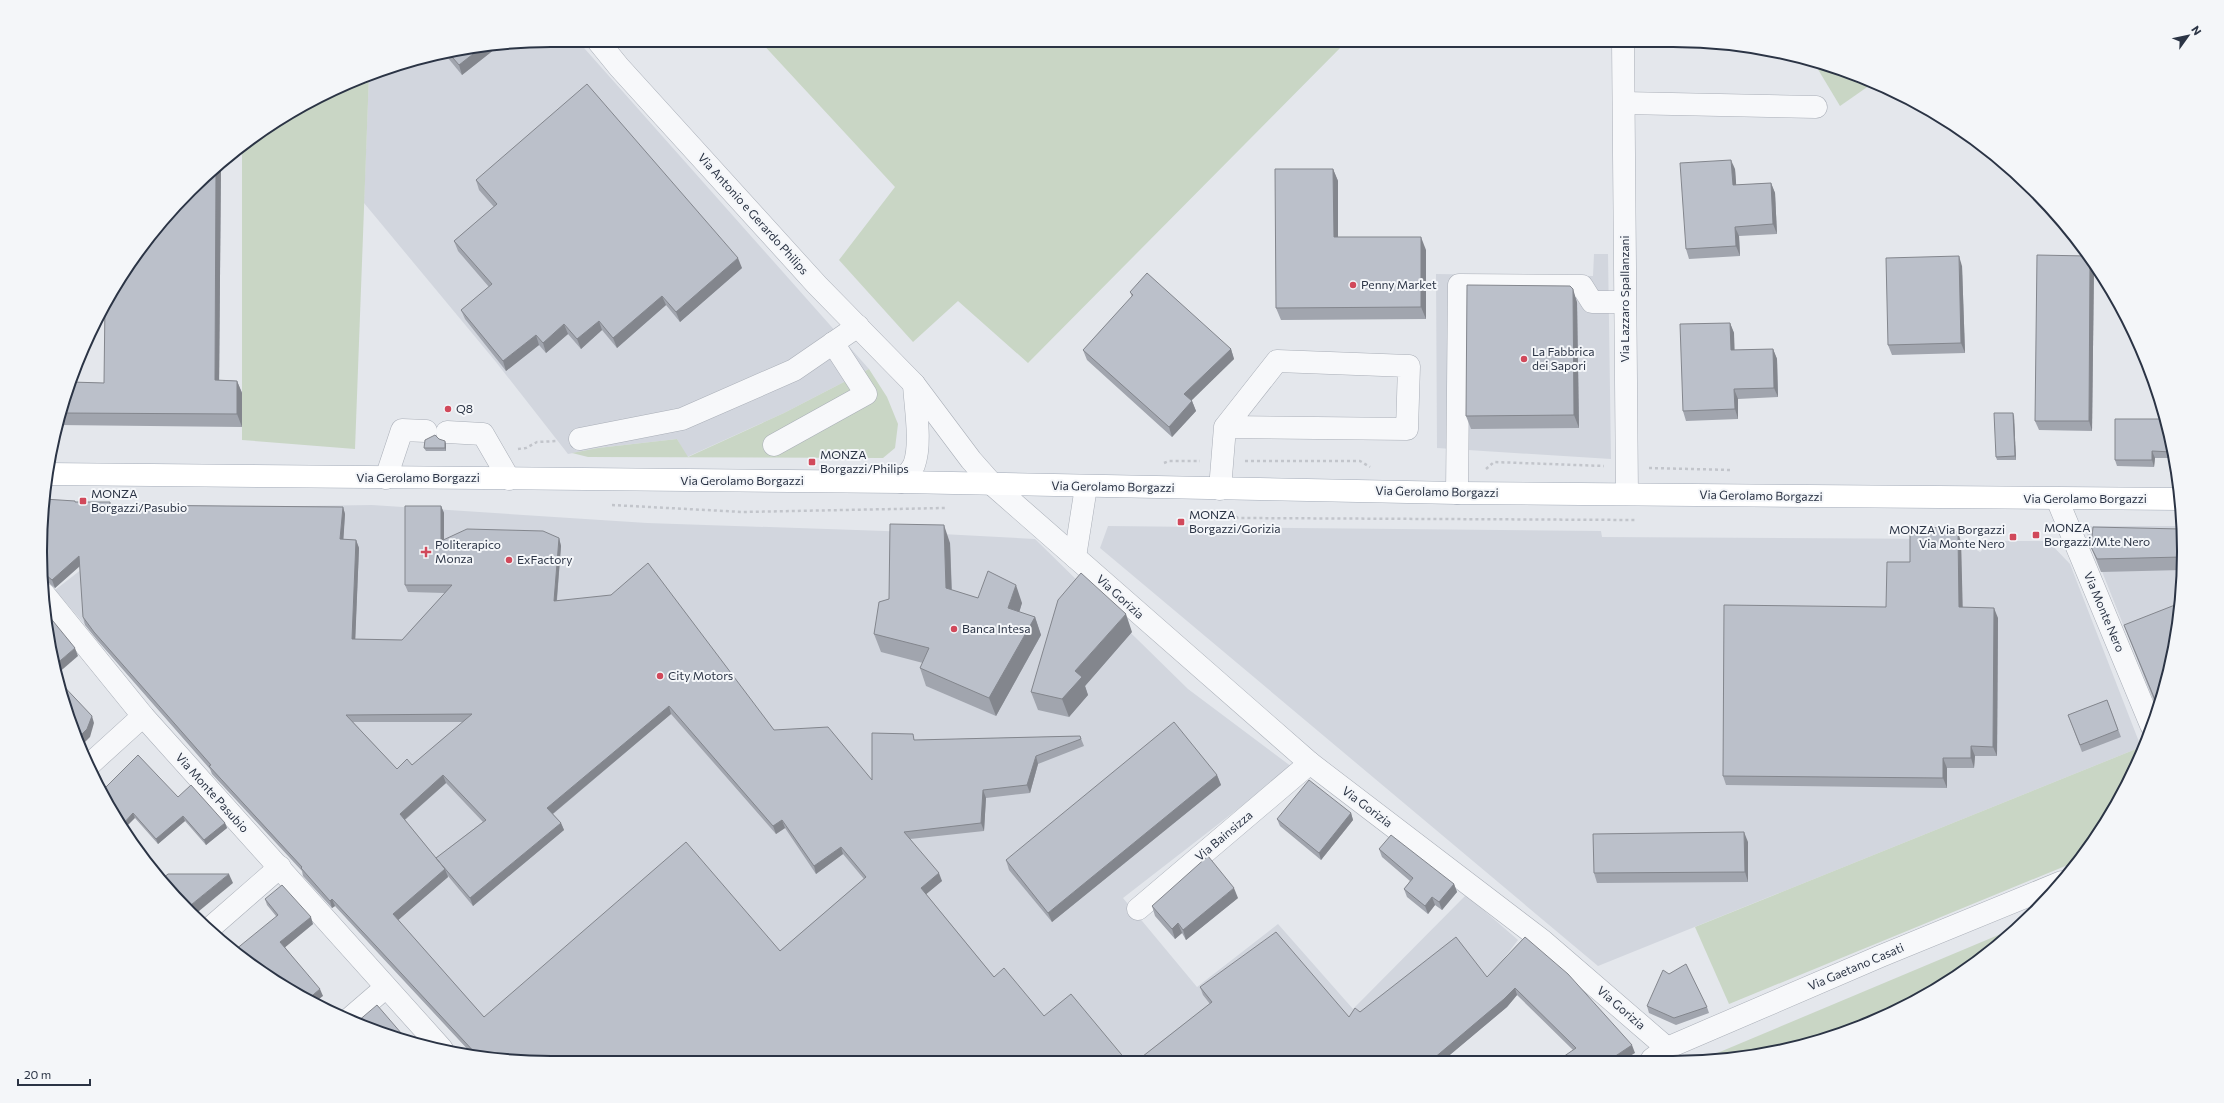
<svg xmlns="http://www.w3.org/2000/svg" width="2224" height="1103" font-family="Commissioner,sans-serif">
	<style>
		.built { fill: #d2d6de }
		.green { fill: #c9d6c5 }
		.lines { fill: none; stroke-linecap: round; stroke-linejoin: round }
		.minor-casing { stroke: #a9aeb7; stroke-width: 23 }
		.major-casing { stroke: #a3abb8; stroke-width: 23 }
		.path { stroke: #c2c5cb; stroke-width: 2.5; stroke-dasharray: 3 3; stroke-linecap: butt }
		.minor { stroke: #f7f8fa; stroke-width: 22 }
		.major { stroke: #fff; stroke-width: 22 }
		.wall { fill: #a1a5ae; fill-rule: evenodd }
		.shaded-wall { fill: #83868d }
		.building { fill: #bbc0ca; stroke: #83868d; fill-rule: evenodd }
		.poi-dot { fill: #d1495b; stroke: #f4f6f9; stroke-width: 1.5 }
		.labels { text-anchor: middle; stroke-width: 4; stroke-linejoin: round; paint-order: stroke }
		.street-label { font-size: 12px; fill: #2b3445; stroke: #f4f6f9 }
		.poi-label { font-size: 12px; fill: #2b3445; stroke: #f4f6f9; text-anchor: start }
		.rim { fill: none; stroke: #2b3445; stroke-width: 2 }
	</style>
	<rect width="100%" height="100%" fill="#e4e7ec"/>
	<g class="built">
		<path d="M551,40H577L869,369L784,413L687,457L677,439L598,448L568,454L496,362L364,203L369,75L387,67L452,50Z"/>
		<path d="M1594,254H1608L1611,459L1437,448L1436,274L1593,276Z"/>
		<path d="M372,505L647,523L885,531L1035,539L1188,689L1292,767L1123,898L1197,987L1278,924L1353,1009L1466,895L1518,940L1493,973L1395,1060L518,1062L472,1054L215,775L55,590L118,541V509Z"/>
		<path d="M1108,526L1601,531L1602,537L1958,539L1963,546L1972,547L1980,552L1991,541H2048L2070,564L2141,747L1598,966L1100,548Z"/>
		<path d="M2084,526H2181L2183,585L2167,684L2157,710Z"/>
	</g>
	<g class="green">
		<path d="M759,40L1347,41L1028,363L958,301L913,342L839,260L895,187Z"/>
		<path d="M1813,61L1873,83L1840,106Z"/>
		<path d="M369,75L355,449L242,440V144L296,108Z"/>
		<path d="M869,369L887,397L898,424L895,448L883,458L588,457L572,453L598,448L677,439L688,457L784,413Z"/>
		<path d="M2141,747L2142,750L2131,778L2075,862L1729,1004L1695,927Z"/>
		<path d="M2015,928L1984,957L1868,1024L1739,1059H1703Z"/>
	</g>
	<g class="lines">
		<g class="minor-casing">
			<g id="minor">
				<path d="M597,40L619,67L817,285L914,384L971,460L994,486L1310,763L1543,941L1667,1048"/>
				<path d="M1623,41L1627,494"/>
				<path d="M1624,103L1816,107"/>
				<path d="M447,432L483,434L509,479"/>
				<path d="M580,439L682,419L794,370L858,326"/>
				<path d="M774,445L866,394L833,343"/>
				<path d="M386,478L402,430L426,431"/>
				<path d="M901,482C905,477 911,471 914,465C922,444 915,406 914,384"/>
				<path d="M1220,489L1225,427L1277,361L1409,366L1407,429L1225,427"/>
				<path d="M1457,493L1459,285L1582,286L1592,302H1624"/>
				<path d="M2057,499L2151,725"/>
				<path d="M1075,557L1086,487"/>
				<path d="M44,594L143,716L442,1049"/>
				<path d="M88,766L143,716"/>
				<path d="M1138,909L1310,763"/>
				<path d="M209,929L280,867"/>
				<path d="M349,1019L385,988"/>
				<path d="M1652,1059L1667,1048L1881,956L2062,882"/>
			</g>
		</g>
		<g class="major-casing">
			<path id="major" d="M47,474L901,482L1457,493L2180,499"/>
		</g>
		<g class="path">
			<path d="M518,449L526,448L537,442L557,441"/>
			<path d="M1245,461H1360L1370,467"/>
			<path d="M1164,463L1169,461H1200"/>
			<path d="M1649,468L1732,470"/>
			<path d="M1486,469L1494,462L1604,466"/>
			<path d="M612,505L743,512L945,508"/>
			<path d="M1231,513L1238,518L1636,520"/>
		</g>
		<use href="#minor" class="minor"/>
		<use href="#major" class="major"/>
	</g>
	<g class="wall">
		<path d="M1666,41H1706V43L1667,45Z"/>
		<path d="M500,45L462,75L443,52L452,50Z"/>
		<path d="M221,164L219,380L237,381L242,393V427L58,425L71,382L104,383Z"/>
		<path d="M1333,169L1338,181V237L1426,250V319L1281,320L1276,308Z"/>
		<path d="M1735,169L1736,185L1771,183L1775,193L1777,234L1739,236L1740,256L1689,259L1686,249Z"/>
		<path d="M476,180L742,268L680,322L666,305L617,348L602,330L581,349L568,334L546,353L539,345L506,371L465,319L461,310L489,287L458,251L454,241L494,207L479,190Z"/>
		<path d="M2087,256L2094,266L2092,431L2039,430L2035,421Z"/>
		<path d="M1962,266L1965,353L1892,355L1888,345Z"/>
		<path d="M1130,292L1231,349L1234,359L1191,400L1192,401L1196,411L1172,437L1087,360L1083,350L1132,297Z"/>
		<path d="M1577,302L1579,428L1471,429L1466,416Z"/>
		<path d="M1730,323L1734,333V350L1773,349L1777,359L1778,397L1738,399V419L1686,421L1683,411Z"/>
		<path d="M2163,414L2173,458H2155L2154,467L2117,466L2115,460L2163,419Z"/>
		<path d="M2014,416L2016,460H1997L1996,457Z"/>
		<path d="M439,439L446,444V451H426L424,448Z"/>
		<path d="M75,502L111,505L343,507L345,514L343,539L356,540L359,548L355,639L402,640L445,593L408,592L405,585L441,506L444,513V540L559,538L561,546L557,600L774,730L872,780L916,740L1080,736L1084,746L1038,764L1030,793L986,798L984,831L910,839L942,881L926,894L994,977L1044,1016L1126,1060L518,1062L472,1054L379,954L335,906L332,908L303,876L302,871L212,774L210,769L97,640L85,625L83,617L80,566L55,588L49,583L43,582L41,518ZM671,714L776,834L785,828L816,874L843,854L864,879L780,951L484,1017L398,920L448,877V876L473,906L564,830L561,823L553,814ZM353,722H463L412,765L397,769ZM446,783L483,822L436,858L405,820Z"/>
		<path d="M2181,529L2182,570L2101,572L2091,547Z"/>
		<path d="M1958,533L1961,542L1962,608L1998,618L1997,756H1975L1974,768H1947V788L1726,785L1723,776L1886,607L1910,562Z"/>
		<path d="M950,543L952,590L978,598L1022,603L1019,612L1035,617L1041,635L996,716L926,686L920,668L923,663L881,652L874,634L889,599Z"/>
		<path d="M2124,625L2167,684L2157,708L2129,638Z"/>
		<path d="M1132,632L1085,686L1088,695L1069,717L1038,710L1031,692Z"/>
		<path d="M2107,700L2121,737L2082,752L2068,715Z"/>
		<path d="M1217,775L1221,785L1052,922L1009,870L1006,860Z"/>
		<path d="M101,792L178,797L225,823L227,828L206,845L185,821L158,844L135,818Z"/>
		<path d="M1351,813L1353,820L1321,860L1280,826L1277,819Z"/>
		<path d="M1748,842V882L1597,883L1594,873Z"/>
		<path d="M1379,849L1454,884L1457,892L1442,910L1435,905L1428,914L1407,897L1404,889L1410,881L1382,857Z"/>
		<path d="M1238,898L1186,940L1182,933L1175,939L1155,916L1152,906Z"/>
		<path d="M265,899L313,924L285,947L323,996L267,977L276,916L267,905Z"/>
		<path d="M1525,937L1635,1053L1573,1050L1517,995L1507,1007L1445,1059L1138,1060L1210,1004L1203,995L1200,987L1349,1017L1360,1012L1487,977Z"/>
		<path d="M1647,1006L1707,1007L1709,1013L1676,1025L1649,1013Z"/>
	</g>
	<g class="shaded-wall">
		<path d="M500,45L462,75L459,65L482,47Z"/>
		<path d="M1731,160L1735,169L1737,195L1733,185Z"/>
		<path d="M221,164L219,393L215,380L216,168Z"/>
		<path d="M1333,169L1338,181V250L1334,237Z"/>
		<path d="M1771,183L1775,193L1777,234L1773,224Z"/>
		<path d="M1735,227L1739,236L1740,256L1736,246Z"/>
		<path d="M1421,237L1426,250V319L1421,307Z"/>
		<path d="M1959,256L1962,266L1965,353L1961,343Z"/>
		<path d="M738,258L742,268L680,322L676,312Z"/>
		<path d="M2090,261L2094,266L2092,431L2089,421Z"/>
		<path d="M1573,289L1577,302L1579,428L1574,415Z"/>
		<path d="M662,296L666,305L617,348L613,338Z"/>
		<path d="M599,321L602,330L581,349L577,339Z"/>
		<path d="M1730,323L1734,333L1735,360L1731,350Z"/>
		<path d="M564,324L568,334L546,353L543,343Z"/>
		<path d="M536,335L539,345L506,371L503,361Z"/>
		<path d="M1231,349L1234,359L1188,404L1184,394Z"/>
		<path d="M1773,349L1777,359L1778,397L1774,388Z"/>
		<path d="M237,381L242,393V427L237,414Z"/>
		<path d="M1734,389L1738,399V419L1735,409Z"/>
		<path d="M1192,401L1196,411L1172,437L1169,427Z"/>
		<path d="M2013,413L2014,416L2016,460L2015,456Z"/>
		<path d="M445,441L446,444V451L445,448Z"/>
		<path d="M2152,451L2155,458L2154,467L2152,460Z"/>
		<path d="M441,506L444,513V549L441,541Z"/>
		<path d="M343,507L345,514L343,546L340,539Z"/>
		<path d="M944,525L950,543L952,606L946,588Z"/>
		<path d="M1958,533L1961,542L1963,617L1959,607Z"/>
		<path d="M559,538L561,546L556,608L554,601Z"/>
		<path d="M356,540L359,548L355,646L352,639Z"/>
		<path d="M79,556L82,564L55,588L52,580Z"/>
		<path d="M1016,585L1022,603L1015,626L1008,608Z"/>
		<path d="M1994,608L1998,618L1997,756L1993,747Z"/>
		<path d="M1126,614L1132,632L1085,686L1088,695L1069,717L1062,699L1075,671Z"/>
		<path d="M1035,617L1041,635L996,716L989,698Z"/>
		<path d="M75,648L78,656L56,675L54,666Z"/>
		<path d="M669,706L671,714L550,816L547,808Z"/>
		<path d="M92,716L94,723L90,737L81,746L78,738Z"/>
		<path d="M1971,746L1975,756L1974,768L1971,758Z"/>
		<path d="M1036,756L1038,764L1030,793L1027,785Z"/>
		<path d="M1943,758L1947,768V788L1943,778Z"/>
		<path d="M443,775L446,783L403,821L400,814Z"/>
		<path d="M1217,775L1221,785L1052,922L1048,913Z"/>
		<path d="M983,790L986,798L984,831L981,823Z"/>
		<path d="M133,813L135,818L123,830L121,826Z"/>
		<path d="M1351,813L1353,820L1321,860L1319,853Z"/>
		<path d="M183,816L185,821L158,844L156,839Z"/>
		<path d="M782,820L785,828L776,834L773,826Z"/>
		<path d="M225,823L227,828L206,845L204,840Z"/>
		<path d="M561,823L564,830L473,906L470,898Z"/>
		<path d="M1744,832L1748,842V882L1745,872Z"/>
		<path d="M841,847L843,854L816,874L814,866Z"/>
		<path d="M445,869L448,877L396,922L393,914Z"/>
		<path d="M939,873L942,881L924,896L921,888Z"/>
		<path d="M229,874L233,883L193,916L186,909Z"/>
		<path d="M1454,884L1457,892L1442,910L1439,902Z"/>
		<path d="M1234,888L1238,898L1186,940L1183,930Z"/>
		<path d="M1432,897L1435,905L1428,914L1425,906Z"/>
		<path d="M332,899L335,906L332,908L330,901Z"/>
		<path d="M311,917L313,924L283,949L280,942Z"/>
		<path d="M1178,923L1182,933L1175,939L1172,929Z"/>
		<path d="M1515,988L1517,995L1507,1007L1445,1059H1433Z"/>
		<path d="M320,989L323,996L314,1003L307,1000Z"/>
		<path d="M1632,1045L1635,1053L1625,1059H1611Z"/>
	</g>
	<g class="building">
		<path d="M482,47L459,65L447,51L452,50Z"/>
		<path d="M587,84L738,258L676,312L662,296L613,338L599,321L577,339L564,324L543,343L536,335L503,361L461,310L492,284L454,241L497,204L476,180Z"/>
		<path d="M1731,160L1733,185L1771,183L1773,224L1735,227L1736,246L1686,249L1680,163Z"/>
		<path d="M216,168L215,380L237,381V414L62,413L71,382L104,383L105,303L109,296L167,214Z"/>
		<path d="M1275,169H1333L1334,237H1421V307L1276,308Z"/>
		<path d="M2037,255L2087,256L2090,261L2089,421H2035Z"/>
		<path d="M1959,256L1961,343L1888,345L1886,258Z"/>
		<path d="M1147,273L1231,349L1184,394L1192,401L1169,427L1083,350L1133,295L1130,292Z"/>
		<path d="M1467,285L1570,286L1573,289L1574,415L1466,416Z"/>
		<path d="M1730,323L1731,350L1773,349L1774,388L1734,389L1735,409L1683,411L1680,324Z"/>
		<path d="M1994,413H2013L2015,456L1996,457Z"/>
		<path d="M2163,414L2172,452L2152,451V460H2115V419H2163Z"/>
		<path d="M435,435L439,439L445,441V448H424L425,440Z"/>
		<path d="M44,499L75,501V502H110V505L343,507L340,539L356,540L352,639L402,640L452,585H405V506H441V541L467,529L543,531L559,538L554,601L611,595L648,563L774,730L828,727L872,780V733L913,734L914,740L1080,736L1081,739L1036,756L1027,785L983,790L981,823L904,832L939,873L921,888L994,977L1004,968L1044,1016L1071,994L1126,1060L518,1062L477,1055L376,946L332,899L330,901L301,868L302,867L209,766L211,765L94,632L83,617L79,556L52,580L46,575L43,574L41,518ZM669,706L773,826L782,820L814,866L841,847L866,877L780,951L686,842L484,1017L393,914L445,869L400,814L443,775L486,820L436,858L470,898L561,823L547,808ZM472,714L412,765L407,759L397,769L346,715Z"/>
		<path d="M890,524L944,525L946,588L978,598L988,571L1016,585L1008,608L1035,617L989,698L920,668L929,648L874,634L879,602L889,599Z"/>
		<path d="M1910,527L1951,528L1958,533L1959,607L1994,608L1993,747L1971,746V758H1943V778L1723,776L1724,605L1886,607L1887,562H1910Z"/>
		<path d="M2093,527L2181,529L2182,557L2097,559L2091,547Z"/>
		<path d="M1081,573L1126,614L1075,671L1082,677L1062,699L1031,692L1058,600Z"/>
		<path d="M2180,603L2167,684L2158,707L2124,625Z"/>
		<path d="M44,610L75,648L54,666L44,618Z"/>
		<path d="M56,678L92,716L87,729L78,738L57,684Z"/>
		<path d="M2107,700L2118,730L2080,745L2068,715Z"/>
		<path d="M1174,722L1217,775L1048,913L1006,860Z"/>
		<path d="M138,755L178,797L191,785L225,823L204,840L183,816L156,839L133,813L121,826L101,792Z"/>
		<path d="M1309,780L1351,813L1319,853L1277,819Z"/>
		<path d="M1744,832L1745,872L1594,873L1593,834Z"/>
		<path d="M1391,835L1454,884L1439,902L1432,897L1425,906L1404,889L1413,878L1379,849Z"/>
		<path d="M1208,856L1234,888L1183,930L1178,923L1172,929L1152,906Z"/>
		<path d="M168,874H229L186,909L162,879Z"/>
		<path d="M282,885L311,917L280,942L320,989L307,1000L267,977L235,950L278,915L265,899Z"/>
		<path d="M1276,932L1349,1017L1355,1008L1360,1012L1456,937L1487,977L1525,937L1568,974L1632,1045L1611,1059H1560L1576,1048L1515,988L1504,999L1433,1059L1138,1060L1212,1002L1200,987Z"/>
		<path d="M1686,964L1707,1007L1674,1018L1647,1006L1663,970L1669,974Z"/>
		<path d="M377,1005L408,1041L357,1022Z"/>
	</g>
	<g class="poi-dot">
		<circle cx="1353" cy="285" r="4"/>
		<circle cx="1524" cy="359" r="4"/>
		<circle cx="448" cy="409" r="4"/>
		<rect x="808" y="458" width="8" height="8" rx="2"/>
		<rect x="79" y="497" width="8" height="8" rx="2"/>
		<rect x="1177" y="518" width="8" height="8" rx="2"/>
		<rect x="2032" y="531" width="8" height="8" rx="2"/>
		<rect x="2009" y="533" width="8" height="8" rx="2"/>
		<path d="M424 546h4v4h4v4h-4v4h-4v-4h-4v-4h4z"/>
		<circle cx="509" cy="560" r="4"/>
		<circle cx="954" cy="629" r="4"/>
		<circle cx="660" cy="676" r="4"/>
	</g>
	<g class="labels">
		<g class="street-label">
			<text transform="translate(753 214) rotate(48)" y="4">Via Antonio e Gerardo Philips</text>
			<text transform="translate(1625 299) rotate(-90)" y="4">Via Lazzaro Spallanzani</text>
			<text x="418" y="482">Via Gerolamo Borgazzi</text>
			<text x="742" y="485">Via Gerolamo Borgazzi</text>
			<text transform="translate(1113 487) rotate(1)" y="4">Via Gerolamo Borgazzi</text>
			<text transform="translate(1437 492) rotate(1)" y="4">Via Gerolamo Borgazzi</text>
			<text transform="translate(1761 496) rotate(1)" y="4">Via Gerolamo Borgazzi</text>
			<text x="2085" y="503">Via Gerolamo Borgazzi</text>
			<text transform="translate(1120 597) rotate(42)" y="4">Via Gorizia</text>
			<text transform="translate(2104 612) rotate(67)" y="4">Via Monte Nero</text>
			<text transform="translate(212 793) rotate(48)" y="4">Via Monte Pasubio</text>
			<text transform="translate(1367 807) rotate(37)" y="4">Via Gorizia</text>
			<text transform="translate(1224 836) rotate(-40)" y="4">Via Bainsizza</text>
			<text transform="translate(1856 967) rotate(-23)" y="4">Via Gaetano Casati</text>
			<text transform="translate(1621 1008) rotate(41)" y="4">Via Gorizia</text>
		</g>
		<g class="poi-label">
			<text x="1361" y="289">Penny Market</text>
			<text x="1532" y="356">La Fabbrica<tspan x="1532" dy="14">dei Sapori</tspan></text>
			<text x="456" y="413">Q8</text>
			<text x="820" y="459">MONZA<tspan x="820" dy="14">Borgazzi/Philips</tspan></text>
			<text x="91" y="498">MONZA<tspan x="91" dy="14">Borgazzi/Pasubio</tspan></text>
			<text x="1189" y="519">MONZA<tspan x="1189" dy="14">Borgazzi/Gorizia</tspan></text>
			<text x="2044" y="532">MONZA<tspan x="2044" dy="14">Borgazzi/M.te Nero</tspan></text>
			<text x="2005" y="534" text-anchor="end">MONZA Via Borgazzi<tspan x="2005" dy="14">Via Monte Nero</tspan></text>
			<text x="435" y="549">Politerapico<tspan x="435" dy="14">Monza</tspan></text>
			<text x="517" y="564">ExFactory</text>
			<text x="962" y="633">Banca Intesa</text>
			<text x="668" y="680">City Motors</text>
		</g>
	</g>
	<path d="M0 0H2224V1103H0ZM551 47H1673A504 504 0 0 1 2177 551V552A504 504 0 0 1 1673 1056H551A504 504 0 0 1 47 552V551A504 504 0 0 1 551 47Z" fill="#f4f6f9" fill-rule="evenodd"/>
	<path class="rim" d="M551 47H1673A504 504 0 0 1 2177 551V552A504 504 0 0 1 1673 1056H551A504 504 0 0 1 47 552V551A504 504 0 0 1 551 47Z"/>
	<g transform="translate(2188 36) rotate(57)" stroke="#f4f6f9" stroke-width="3" paint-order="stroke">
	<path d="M0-3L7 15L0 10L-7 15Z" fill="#2b3445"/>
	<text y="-6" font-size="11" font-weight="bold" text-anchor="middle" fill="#2b3445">N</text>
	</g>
	<path d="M18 1079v6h72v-6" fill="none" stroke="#2b3445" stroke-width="2"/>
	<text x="24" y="1079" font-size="12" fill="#2b3445" stroke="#f4f6f9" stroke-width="3" paint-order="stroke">20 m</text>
</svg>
